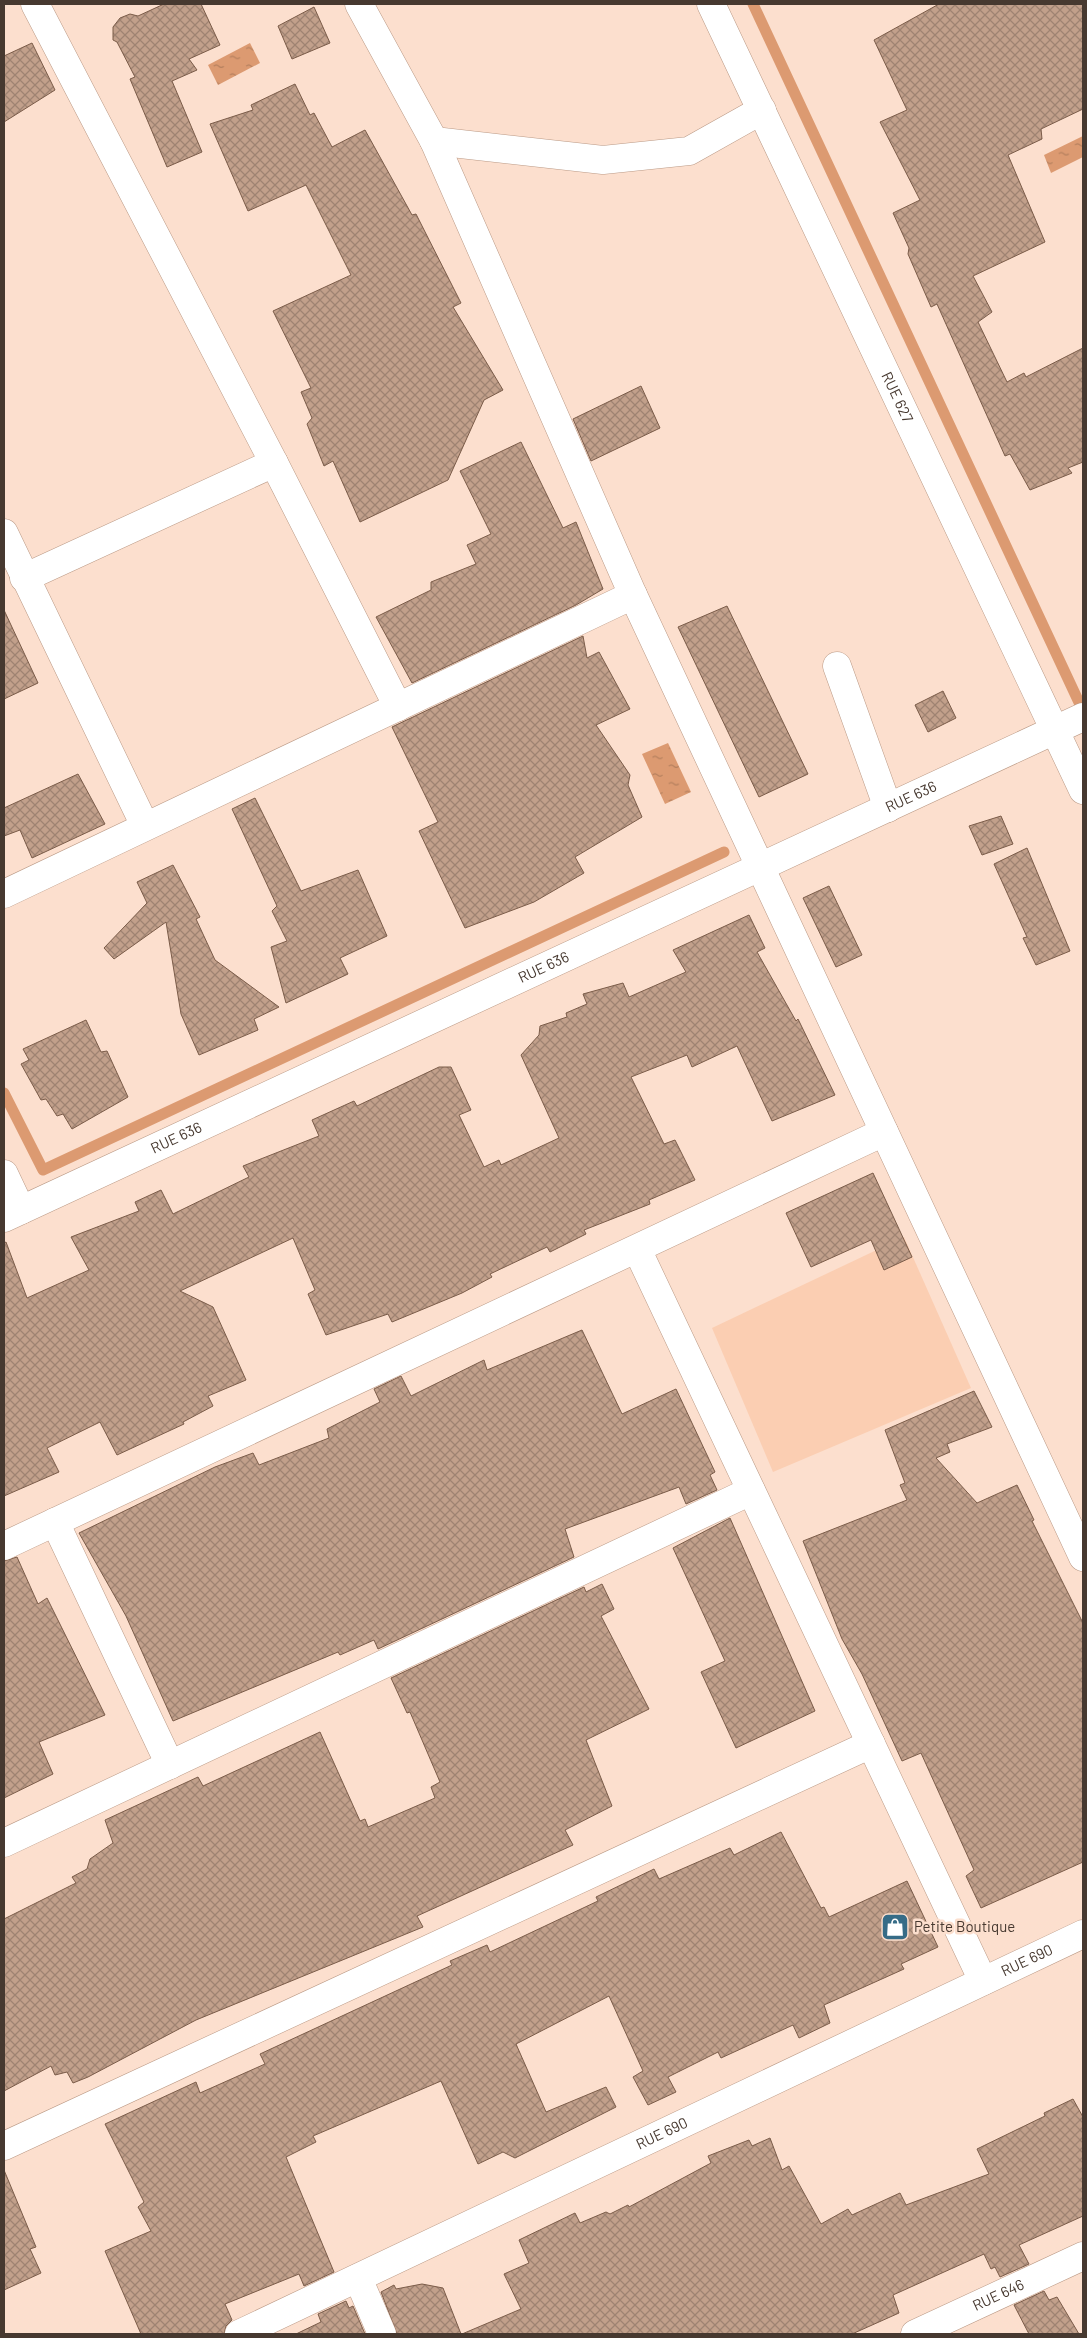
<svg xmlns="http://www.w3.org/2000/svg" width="1087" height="2338" font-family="Barlow,sans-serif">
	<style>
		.green { fill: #fbceb2 }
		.water { fill: url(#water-ripples) }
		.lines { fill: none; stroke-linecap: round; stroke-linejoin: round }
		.stream { stroke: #dc9a71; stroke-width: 11 }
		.building { fill: url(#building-cross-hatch); stroke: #7b5c49 }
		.minor-casing { stroke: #bb9a86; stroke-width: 29 }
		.minor { stroke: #fff; stroke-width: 28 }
		.labels { text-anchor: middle; stroke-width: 5; stroke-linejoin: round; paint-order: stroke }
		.street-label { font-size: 15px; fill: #473930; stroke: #fcdfce }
		.poi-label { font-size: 15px; fill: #473930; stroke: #fcdfce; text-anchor: start }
	</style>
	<defs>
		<pattern id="water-ripples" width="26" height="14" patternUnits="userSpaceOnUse" patternTransform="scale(1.25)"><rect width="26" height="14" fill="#dc9a71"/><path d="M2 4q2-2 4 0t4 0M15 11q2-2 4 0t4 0" fill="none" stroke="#b47f5d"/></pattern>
		<pattern id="building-cross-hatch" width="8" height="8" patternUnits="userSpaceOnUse" patternTransform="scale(1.25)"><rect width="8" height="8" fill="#c2a08b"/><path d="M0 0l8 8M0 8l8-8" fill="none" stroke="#9f8372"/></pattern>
	</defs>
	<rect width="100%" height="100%" fill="#fcdfce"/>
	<path class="green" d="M904,1237L971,1388L773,1472L712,1328Z"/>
	<g class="water">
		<path d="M250,43L260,63L218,85L208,65Z"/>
		<path d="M1083,136V157L1051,173L1044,155Z"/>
		<path d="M668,743L691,792L665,804L642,754Z"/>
	</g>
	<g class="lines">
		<g class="stream">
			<path d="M753,4L1083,711"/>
			<path d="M4,1093L43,1170L724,852"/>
		</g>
	</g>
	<g class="building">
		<path d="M164,4H201L220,45L189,59L197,70L172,81L202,152L167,167L130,79L135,77L117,42L113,40V27L120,18L130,14L138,16Z"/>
		<path d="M939,4H1083V109L1041,129L1042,139L1008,155L1045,242L973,276L992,312L978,322L1007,382L1024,373L1026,377L1083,348V462L1068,468L1072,473L1030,490L1010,454L1005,456L937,304L931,307L908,254L909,248L893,213L920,200L880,122L907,110L874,40Z"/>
		<path d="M314,7L330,43L292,59L278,26Z"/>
		<path d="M32,43L55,90L4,122V56Z"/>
		<path d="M295,84L310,115L314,113L332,147L365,130L412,215L416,214L461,303L453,307L503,390L484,400L448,480L360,522L333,461L324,466L307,424L312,418L301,392L311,388L273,311L351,275L306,185L248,211L210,124L253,110L251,105Z"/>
		<path d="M641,386L660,428L591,461L573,419Z"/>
		<path d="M521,442L563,528L576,522L603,589L576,605L412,683L376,617L431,590V582L476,564L467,545L491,534L460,471Z"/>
		<path d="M727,606L808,774L759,797L678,627Z"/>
		<path d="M4,610L38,683L4,699Z"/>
		<path d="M583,636L587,658L599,652L630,709L596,725L630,775L628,785L642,817L575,857L584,873L534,902L465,928L419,831L438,822L392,727Z"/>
		<path d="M943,691L956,718L928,732L915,705Z"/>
		<path d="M78,774L105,824L32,858L20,830L4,836V808Z"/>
		<path d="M255,798L301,891L358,870L387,936L340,958L348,974L286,1003L271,947L287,941L272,911L277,906L232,809Z"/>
		<path d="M1001,816L1013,844L982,855L969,826Z"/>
		<path d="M1027,848L1070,951L1036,965L1023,938L1027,937L994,864Z"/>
		<path d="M173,865L200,917L196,919L215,960L279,1007L254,1019L258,1030L199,1055L181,1014L166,922L114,959L104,948L147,903L137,882Z"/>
		<path d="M829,886L862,955L836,967L803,898Z"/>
		<path d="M749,915L765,948L757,952L796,1021L798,1019L835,1095L772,1121L737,1046L692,1067L687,1055L631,1077L664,1144L675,1140L695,1180L649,1200L650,1204L584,1230L586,1234L550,1252L547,1247L490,1274L492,1277L462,1293L392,1322L388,1314L326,1335L308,1294L315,1290L293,1238L180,1291L213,1307L246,1380L208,1396L213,1406L183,1422L184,1424L117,1455L100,1422L47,1448L59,1472L4,1496V1243L6,1242L27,1298L89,1270L71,1237L139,1211L135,1202L161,1190L173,1214L249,1177L243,1166L319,1136L312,1120L354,1101L357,1106L439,1067H451L471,1110L459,1115L484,1167L499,1160L501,1165L559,1138L521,1055L539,1035L540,1026L567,1017L566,1013L587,1004L583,994L623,983L629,997L686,972L673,950Z"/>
		<path d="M86,1020L101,1052L107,1051L128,1097L72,1129L63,1114L57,1116L46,1099L41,1100L21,1064L29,1060L23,1049Z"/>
		<path d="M873,1173L912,1257L884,1270L871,1240L811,1267L786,1213Z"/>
		<path d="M582,1330L622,1414L676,1389L715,1472L710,1475L717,1490L686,1504L679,1487L565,1529L574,1557L378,1649L374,1640L340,1655L338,1652L173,1721L126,1616L79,1533L215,1467L253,1453L259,1465L329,1438L327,1429L380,1402L374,1389L401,1376L411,1396L484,1360L487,1370Z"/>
		<path d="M974,1391L992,1427L947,1444L950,1452L936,1458L977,1503L1017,1485L1034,1520L1032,1521L1083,1623V1862L981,1908L966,1876L974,1870L921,1753L902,1761L862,1674L842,1639L803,1541L907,1500L900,1485L905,1483L885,1430Z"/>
		<path d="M730,1518L815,1711L736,1748L701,1672L725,1661L673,1548Z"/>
		<path d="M17,1557L38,1604L47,1598L105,1715L39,1742L53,1774L4,1798V1561Z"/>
		<path d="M602,1584L614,1609L601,1616L649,1709L586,1740L612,1806L565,1830L573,1845L417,1916L423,1927L196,2020L88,2077L73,2083L67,2072L55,2075L51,2066L4,2091V1919L76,1883L72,1877L87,1869L90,1859L113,1843L105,1820L198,1777L203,1786L320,1732L360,1821L365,1819L368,1827L435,1798L431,1787L440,1782L410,1712L407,1713L391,1678L584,1587L586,1592Z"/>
		<path d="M781,1832L821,1908L824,1907L829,1917L907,1881L938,1947L901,1964L904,1969L824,2005L830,2023L799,2038L793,2025L721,2058L718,2052L668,2077L676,2092L648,2105L633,2077L643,2071L609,1996L516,2044L546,2112L606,2087L616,2107L515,2158L503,2152L478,2164L441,2081L313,2136L316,2142L286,2157L334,2272L304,2286L299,2274L225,2304L232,2320L226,2326L224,2334H141L105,2251L151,2231L138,2207L144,2202L105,2124L196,2082L200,2093L265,2064L260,2054L452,1965L450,1961L487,1945L490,1952L598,1901L596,1897L654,1869L659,1879L730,1848L734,1855Z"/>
		<path d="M1073,2099L1083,2117V2216L1019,2245L1029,2264L1000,2277L995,2267L991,2269L984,2254L893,2295L899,2313L852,2334H462L521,2309L504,2274L529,2263L519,2240L575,2213L580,2223L606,2212L610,2214L628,2205L629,2207L711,2163L708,2156L749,2140L752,2146L770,2138L782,2170L789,2166L821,2224L848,2209L852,2215L900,2193L906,2205L989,2174L977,2149L1045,2116L1044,2113Z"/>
		<path d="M4,2170L36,2247L30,2249L41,2273L4,2290Z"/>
		<path d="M422,2284L443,2288L461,2334H397L381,2292L394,2285L396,2289Z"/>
		<path d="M1044,2291L1049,2300L1057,2297L1079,2334H1029L1014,2305Z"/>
		<path d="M346,2301L349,2308L353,2306L365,2334H296L321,2322L318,2314Z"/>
	</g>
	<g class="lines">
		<g class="minor-casing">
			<g id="minor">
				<path d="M35,4L274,463L398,707"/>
				<path d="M359,4L434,141L633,595L1083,1557"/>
				<path id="s1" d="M711,4L1083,790"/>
				<path d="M434,141L603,160L689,151L762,110"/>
				<path d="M4,533L145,826"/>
				<path d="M24,578L274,463"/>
				<path d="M837,666L888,808"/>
				<path d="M4,894L633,595"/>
				<path d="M4,1174L21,1210"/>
				<path id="s2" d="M4,1218L1083,717"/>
				<path d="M637,1249L983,1981"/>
				<path d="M55,1522L170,1765"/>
				<path d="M4,1546L884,1132"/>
				<path d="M4,1843L751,1491"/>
				<path d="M4,2146L871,1744"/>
				<path d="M358,2278L382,2334"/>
				<path id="s3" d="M239,2334L1083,1934"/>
				<path id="s4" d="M915,2334L1083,2256"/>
			</g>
		</g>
		<use href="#minor" class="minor"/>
	</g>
	<defs>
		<g id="shop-square" transform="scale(1.4375)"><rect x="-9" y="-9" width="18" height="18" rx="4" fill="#366c87" stroke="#fcdfce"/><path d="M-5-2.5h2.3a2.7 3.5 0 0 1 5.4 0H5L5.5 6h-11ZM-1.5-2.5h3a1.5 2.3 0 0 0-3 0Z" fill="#fff"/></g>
	</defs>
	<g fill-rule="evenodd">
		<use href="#shop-square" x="895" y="1927"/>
	</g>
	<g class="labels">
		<g class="street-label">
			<text dy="5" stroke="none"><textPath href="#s1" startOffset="435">RUE 627</textPath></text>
			<text dy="5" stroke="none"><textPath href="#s2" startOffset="1000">RUE 636</textPath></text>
			<text dy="5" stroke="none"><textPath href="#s2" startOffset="595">RUE 636</textPath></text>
			<text dy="5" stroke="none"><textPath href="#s2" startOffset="190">RUE 636</textPath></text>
			<text dy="5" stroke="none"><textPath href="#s3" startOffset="872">RUE 690</textPath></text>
			<text dy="5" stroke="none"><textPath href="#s3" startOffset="468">RUE 690</textPath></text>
			<text dy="5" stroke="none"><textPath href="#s4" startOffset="92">RUE 646</textPath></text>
		</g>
		<g class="poi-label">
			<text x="914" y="1932">Petite Boutique</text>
		</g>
	</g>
	<rect width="1087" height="2338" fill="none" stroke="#473930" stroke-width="10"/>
</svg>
